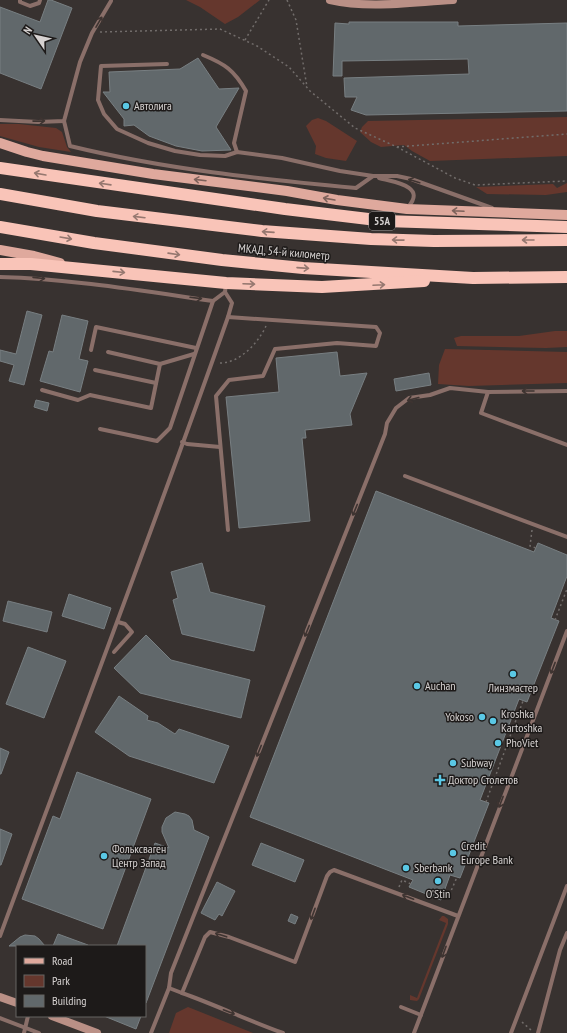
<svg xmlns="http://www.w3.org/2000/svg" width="567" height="1033" font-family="'PT Sans Narrow',sans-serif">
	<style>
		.green { fill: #65372d }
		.building { fill: #61686b; stroke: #787f82 }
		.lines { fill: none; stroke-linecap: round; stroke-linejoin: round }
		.path { stroke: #726d6b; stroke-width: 1.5; stroke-dasharray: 2 3; stroke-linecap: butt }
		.lane { stroke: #8a6f69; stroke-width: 4 }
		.secondary { stroke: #ba9086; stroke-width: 8 }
		.primary { stroke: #dfa99d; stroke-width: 10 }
		.highway { stroke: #f9c4b8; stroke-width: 12 }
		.oneway { stroke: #3e3431 }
		.oneway2 { stroke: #967870 }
		.oneway3 { stroke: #7e625b }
		.poi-dot { fill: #5ac8e5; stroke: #1d1a19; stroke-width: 1.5 }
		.labels { text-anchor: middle; stroke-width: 3; stroke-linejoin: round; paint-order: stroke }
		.shield { fill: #1d1a19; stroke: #9e9b9a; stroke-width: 1 }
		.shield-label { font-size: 11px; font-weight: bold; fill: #d6d2d1 }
		.poi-label { font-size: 12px; fill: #d6d2d1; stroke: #1d1a19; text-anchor: start }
		.street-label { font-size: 12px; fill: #d6d2d1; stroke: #1d1a19 }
	</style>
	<rect width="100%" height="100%" fill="#383230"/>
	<g class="green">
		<path d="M186,0H260L238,17L225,24L200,7Z"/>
		<path d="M567,117V156L430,161L412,151L404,145L381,147L371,142L360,132L362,127L368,121Z"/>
		<path d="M318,118L326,121L357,141L346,161L326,158L315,154L316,146L306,126L312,120Z"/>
		<path d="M0,124H19L56,128L62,132L67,147L71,152L39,147L0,136Z"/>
		<path d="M567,183V192L546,195L487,194L476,187L553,184L557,188Z"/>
		<path d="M555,331H567V347L546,348L457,346L454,338L461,336H519Z"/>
		<path d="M445,349L567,352V383L469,386L438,384L439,365Z"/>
		<path d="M442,916H444L448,919V924L419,999L417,1001L410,1000V995L417,998L446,923L439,920Z"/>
		<path d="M188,1007L253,1033H169L176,1013Z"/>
	</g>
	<g class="building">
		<path d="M48,0H51L72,8L41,89L0,73V7L40,22Z"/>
		<path d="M349,22H458V26L567,23V111L366,115L351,110L357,97H345L344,78L469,74L468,59L342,61V76H333L335,23L349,24Z"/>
		<path d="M198,58L219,89L239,88L216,127L231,150L202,151L176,146L149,136L134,125L124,126V119L103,92H110L109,72L180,69Z"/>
		<path d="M27,311L42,315L24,385L9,381L14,365L0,361V350L16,354Z"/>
		<path d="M62,315L88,321L79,359L88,361L80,392L40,381L49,351L53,352Z"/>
		<path d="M337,352L340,376L367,373L350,414L352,425L305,430L306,438H302L310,521L239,528L226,397L279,392L276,358Z"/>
		<path d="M429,373L431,385L396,391L394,379Z"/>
		<path d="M36,400L49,403L47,411L34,407Z"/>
		<path d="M376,491L534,552L538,543L567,555V576L551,618L559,621L527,702L519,699L480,800L489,803L460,878L450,875L441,900L409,887L413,880L250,817Z"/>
		<path d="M202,563L210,592L265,606L254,651L182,634L173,600L178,598L171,572Z"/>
		<path d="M69,594L111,608L104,629L62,616Z"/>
		<path d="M8,601L52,612L47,632L3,621Z"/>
		<path d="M146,635L171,660L250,680L241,718L140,693L114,668Z"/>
		<path d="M28,647L66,661L44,718L6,704Z"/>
		<path d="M119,696L148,716L147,720L158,723L175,734L179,729L229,746L214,783L129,756L95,732Z"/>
		<path d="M0,748L9,752L1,774H0Z"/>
		<path d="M77,772L151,799L103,929L22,899L53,816L60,819Z"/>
		<path d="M175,812L185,814L189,816L192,820L194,830L209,837L146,1003L145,946H117L155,843L169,848L162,832V827L166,818Z"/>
		<path d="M0,829L12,834L1,865H0Z"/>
		<path d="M261,843L304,860L295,882L252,865Z"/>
		<path d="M217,882L235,891L222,916L219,914L215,920L201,913Z"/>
		<path d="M291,914L298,917L295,924L288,921Z"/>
		<path d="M58,934L88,945V946H53Z"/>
		<path d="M25,935L35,936L39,939L45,946H9L20,937Z"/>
		<path d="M104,1016H141L136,1029Z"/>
	</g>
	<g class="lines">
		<g class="path">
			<path d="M287,0L296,20L307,87"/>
			<path d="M100,32L220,29L257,46L289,67L310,91L355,128L397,147L455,178L475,185L567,181"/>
			<path d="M245,40L269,0"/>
			<path d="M397,147L567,134"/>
			<path d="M220,363C240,363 258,343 266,326"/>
			<path d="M532,530L530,546L536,548"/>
			<path d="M555,620L567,589"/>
			<path d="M486,802L523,701"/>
			<path d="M399,887L402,880L411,884"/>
			<path d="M442,896L448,898L457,877"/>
			<path d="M522,1022L531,1030"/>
		</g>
		<g class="lane">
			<path d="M20,0V2L30,6L39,3L40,0"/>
			<path d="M203,55C225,64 234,70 246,91L234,143L237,152"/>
			<path d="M167,64L101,66L98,100L104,114L117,129L148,143L175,151L200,155L225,156L237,152L282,158L340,171L373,176"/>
			<path d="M0,120L38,122L64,121L80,62L92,33L111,1"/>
			<path d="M64,121L70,146C164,169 260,179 356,188L373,176H397L411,179L492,208"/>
			<path d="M379,178C394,182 427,186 408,207"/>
			<path d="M0,277C71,279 143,291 213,301"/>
			<path d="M228,317L376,327L380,333L376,346L337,343L275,349L263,376L229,380L216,396L228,530"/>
			<path d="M91,350L96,327L196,348"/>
			<path d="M108,352L160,364L194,354"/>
			<path d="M95,370L156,383"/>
			<path d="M42,390L78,400L90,395L151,408L160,364"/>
			<path d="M488,392L481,413L567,445"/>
			<path d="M100,429L157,441L170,428L213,301L225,292"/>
			<path d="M182,442L187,444L220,447"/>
			<path d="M405,476L567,537"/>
			<path d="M114,652L132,632L125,624L118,622"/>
			<path d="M0,936C76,730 155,525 228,317L232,303L225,292L226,283"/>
			<path d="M169,988L182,993"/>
			<path d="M401,1007L421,1015"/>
			<path d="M0,1018L39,1033"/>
			<path d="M24,1033L28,1016"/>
			<path d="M151,1033L169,988L171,973L192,920L385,434L387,423L396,408L409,398L430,395L450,388L488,392L567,391"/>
			<path d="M283,1033C249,1021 216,1005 182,993L205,937L210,932L229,937L295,962L327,876L330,872L334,870L458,916"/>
			<path d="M414,1033L567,631"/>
			<path d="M511,1033L567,886"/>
			<path d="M538,1033L560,950L567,933"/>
		</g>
		<g class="secondary">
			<path d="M330,0C369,9 413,2 453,0"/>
			<path d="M0,997L17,1003"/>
			<path d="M52,1016L97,1033"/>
		</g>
		<g class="primary">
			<path d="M0,143L27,152L43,156L153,174L287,191L337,200L407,209L567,215"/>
			<path d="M0,250L34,256L60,263"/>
		</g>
		<g class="highway">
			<path d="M0,168L285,209L385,221L567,227"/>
			<path d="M0,194L97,211L262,231L371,239L434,241L567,240"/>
			<path d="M0,227L94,243L222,260L303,268L473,278L567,277"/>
			<path d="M0,264H31L226,283L322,287L424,281"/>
		</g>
	</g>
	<defs><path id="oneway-shaft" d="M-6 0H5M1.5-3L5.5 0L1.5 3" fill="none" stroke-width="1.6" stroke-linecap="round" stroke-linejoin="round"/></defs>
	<g class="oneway">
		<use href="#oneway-shaft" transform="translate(99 22) rotate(-60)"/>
		<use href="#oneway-shaft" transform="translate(39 121) rotate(-1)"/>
		<use href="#oneway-shaft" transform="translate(414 181) rotate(-163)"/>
		<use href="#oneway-shaft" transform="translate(39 278) rotate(6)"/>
		<use href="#oneway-shaft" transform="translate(196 298) rotate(7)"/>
		<use href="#oneway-shaft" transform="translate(528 391) rotate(180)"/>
		<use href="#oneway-shaft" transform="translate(413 399) rotate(165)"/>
		<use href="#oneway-shaft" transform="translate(355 510) rotate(112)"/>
		<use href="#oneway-shaft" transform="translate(307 631) rotate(112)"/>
		<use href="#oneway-shaft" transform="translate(553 668) rotate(111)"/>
		<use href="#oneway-shaft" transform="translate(259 751) rotate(112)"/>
		<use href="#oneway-shaft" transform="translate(501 802) rotate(111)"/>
		<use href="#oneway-shaft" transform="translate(408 897) rotate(-159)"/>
		<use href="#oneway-shaft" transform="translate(313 914) rotate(110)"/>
		<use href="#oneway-shaft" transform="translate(221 935) rotate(-162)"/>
		<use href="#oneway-shaft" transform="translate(444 952) rotate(110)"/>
		<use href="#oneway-shaft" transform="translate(229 1012) rotate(21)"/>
	</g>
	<g class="oneway2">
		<use href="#oneway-shaft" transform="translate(40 174) rotate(-170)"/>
		<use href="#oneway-shaft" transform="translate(105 184) rotate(-172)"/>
		<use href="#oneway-shaft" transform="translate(139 217) rotate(-173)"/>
		<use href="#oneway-shaft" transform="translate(268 232) rotate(-176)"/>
		<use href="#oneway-shaft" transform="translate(66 238) rotate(10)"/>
		<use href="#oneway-shaft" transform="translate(398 240) rotate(-179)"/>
		<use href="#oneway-shaft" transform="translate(528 240) rotate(180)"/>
		<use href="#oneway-shaft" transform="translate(174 254) rotate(8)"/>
		<use href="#oneway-shaft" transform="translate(303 268) rotate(4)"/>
		<use href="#oneway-shaft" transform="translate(119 272) rotate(6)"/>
		<use href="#oneway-shaft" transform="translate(249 284) rotate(2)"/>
		<use href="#oneway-shaft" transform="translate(379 285) rotate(-3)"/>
	</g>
	<g class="oneway3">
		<use href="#oneway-shaft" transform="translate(200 180) rotate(-173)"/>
		<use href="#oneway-shaft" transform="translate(329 199) rotate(-170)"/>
		<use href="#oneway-shaft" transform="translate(458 211) rotate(-177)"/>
	</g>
	<g class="poi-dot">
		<circle cx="126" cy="106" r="4"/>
		<circle cx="513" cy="674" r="4"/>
		<circle cx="417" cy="686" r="4"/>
		<circle cx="482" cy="717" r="4"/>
		<circle cx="493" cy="721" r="4"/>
		<circle cx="498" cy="743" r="4"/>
		<circle cx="453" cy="763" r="4"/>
		<path d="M438 774h4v4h4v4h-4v4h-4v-4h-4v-4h4z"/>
		<circle cx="453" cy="853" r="4"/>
		<circle cx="104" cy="856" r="4"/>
		<circle cx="406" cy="868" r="4"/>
		<circle cx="438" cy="881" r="4"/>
	</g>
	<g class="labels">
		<rect class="shield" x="369" y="212" width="26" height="18" rx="3"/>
		<g class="shield-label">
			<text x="382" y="225">55А</text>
		</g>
		<g class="poi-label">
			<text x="134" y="110">Автолига</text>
			<text x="425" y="690">Auchan</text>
			<text x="513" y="692" text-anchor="middle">Линзмастер</text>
			<text x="501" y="718">Kroshka<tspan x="501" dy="14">Kartoshka</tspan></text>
			<text x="474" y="721" text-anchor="end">Yokoso</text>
			<text x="506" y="747">PhoViet</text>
			<text x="461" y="767">Subway</text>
			<text x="448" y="784">Доктор Столетов</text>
			<text x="461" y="850">Credit<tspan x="461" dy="14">Europe Bank</tspan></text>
			<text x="112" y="853">Фольксваген<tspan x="112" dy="14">Центр Запад</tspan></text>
			<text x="414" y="872">Sberbank</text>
			<text x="438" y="898" text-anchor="middle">O'Stin</text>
		</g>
		<g class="street-label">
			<text transform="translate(284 252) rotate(5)" y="4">МКАД, 54-й километр</text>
		</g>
	</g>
	<rect x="16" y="945" width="130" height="72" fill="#1d1a19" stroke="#676463"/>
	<rect x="24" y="958" width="20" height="6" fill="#dfa99d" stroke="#676463"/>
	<text x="52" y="965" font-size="12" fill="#d6d2d1">Road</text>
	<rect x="24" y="975" width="20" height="12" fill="#65372d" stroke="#676463"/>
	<text x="52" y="985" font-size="12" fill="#d6d2d1">Park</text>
	<rect x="24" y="995" width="20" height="12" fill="#61686b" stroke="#676463"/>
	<text x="52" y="1005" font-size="12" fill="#d6d2d1">Building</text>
	<g transform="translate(36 36) rotate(304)" stroke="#1d1a19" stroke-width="3" paint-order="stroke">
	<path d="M0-3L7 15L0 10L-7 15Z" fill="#d6d2d1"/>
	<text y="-6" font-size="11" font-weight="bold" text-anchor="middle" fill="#d6d2d1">N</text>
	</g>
</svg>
